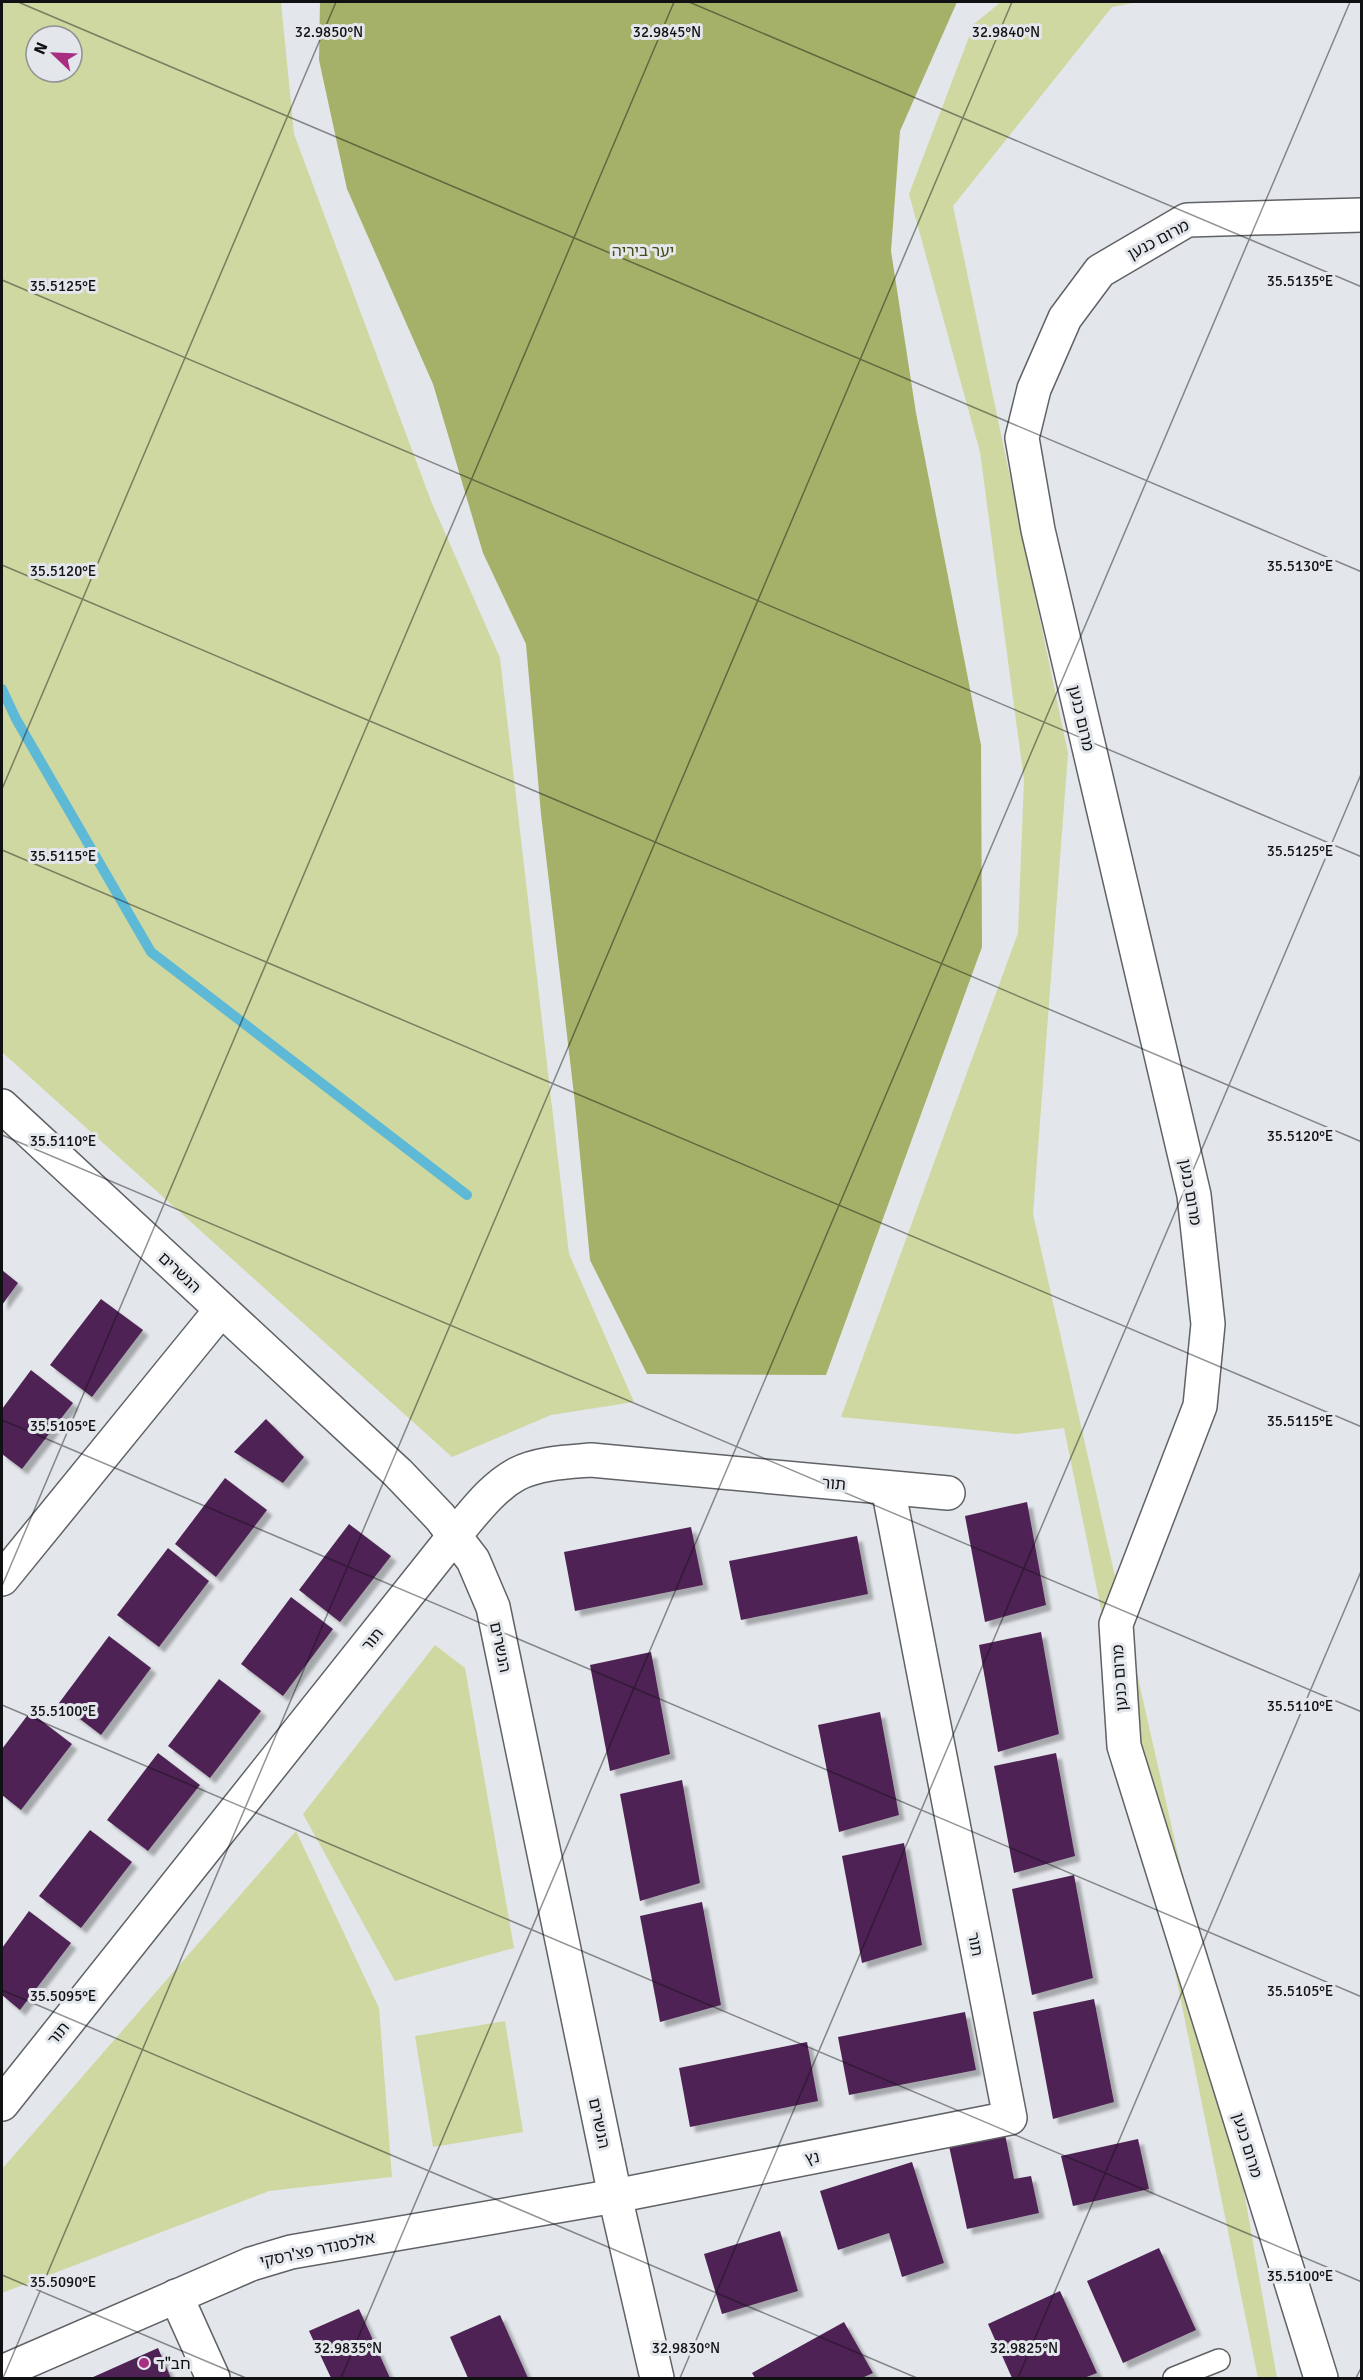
<svg xmlns="http://www.w3.org/2000/svg" width="1363" height="2380" font-family="Signika,'Noto Sans Hebrew',sans-serif">
	<style>
		.green { fill: #ced8a0; fill-rule: evenodd }
		.forest { fill: #a5b168 }
		.lines { fill: none; stroke-linecap: round; stroke-linejoin: round }
		.stream { stroke: #5db9d6; stroke-width: 10 }
		.building { fill: #4f2354; filter: url(#shadow) }
		.service-casing { stroke: #606266; stroke-width: 24 }
		.minor-casing { stroke: #606266; stroke-width: 36 }
		.tertiary-casing { stroke: #606266; stroke-width: 36 }
		.service { stroke: #fff; stroke-width: 21 }
		.minor { stroke: #fff; stroke-width: 33 }
		.tertiary { stroke: #fff; stroke-width: 33 }
		.ticks { fill: none; stroke: #101112; stroke-width: 1.5; stroke-opacity: 0.45 }
		.poi-dot { fill: #a82e82; stroke: #e3e6ea; stroke-width: 2 }
		.labels { text-anchor: middle; stroke-width: 6; stroke-linejoin: round; paint-order: stroke }
		.street-label { font-size: 16px; fill: #101112; stroke: #e3e6ea }
		.park-label { font-size: 16px; fill: #454c16; stroke: #e3e6ea }
		.poi-label { font-size: 16px; fill: #101112; stroke: #e3e6ea; text-anchor: start }
		.ticks-label { font-size: 15px; text-anchor: middle; fill: #101112; stroke: #e3e6ea; stroke-width: 6; stroke-linejoin: round; paint-order: stroke }
	</style>
	<defs>
		<filter id="shadow"><feDropShadow dx="5.5" dy="5.5" stdDeviation="1.5" flood-color="#0004"/></filter>
	</defs>
	<rect width="100%" height="100%" fill="#e3e6ea"/>
	<g class="green">
		<path d="M2,2H281L294,134L431,501L500,658L569,1254L634,1402L551,1415L452,1457L2,1052ZM36,36H72V72H36Z"/>
		<path d="M1001,2H1138L1112,7L953,206L1068,753L1033,1214L1207,1983L1277,2378H1258L1064,1428L1016,1434L841,1417L1018,933L1024,780L980,452L909,194L974,24Z"/>
		<path d="M435,1645L465,1668L514,1948L395,1981L303,1814Z"/>
		<path d="M296,1831L379,2008L392,2177L269,2191L2,2293V2169Z"/>
		<path d="M505,2021L523,2132L433,2147L415,2036Z"/>
	</g>
	<path class="forest" d="M320,2H957L900,131L891,251L916,413L981,745L982,947L826,1375L647,1374L590,1260L575,1103L541,814L526,644L483,553L433,384L347,189L319,60Z"/>
	<g class="lines">
		<path class="stream" d="M2,689L16,719L151,952L467,1195"/>
	</g>
	<g class="building">
		<path d="M2,1270L18,1283L2,1305Z"/>
		<path d="M101,1299L143,1330L92,1397L50,1365Z"/>
		<path d="M31,1370L73,1403L22,1469L2,1454V1409Z"/>
		<path d="M266,1419L304,1457L283,1483L234,1452Z"/>
		<path d="M225,1478L267,1510L216,1577L175,1544Z"/>
		<path d="M1027,1502L1046,1605L985,1622L965,1516Z"/>
		<path d="M349,1524L391,1556L340,1622L299,1590Z"/>
		<path d="M691,1527L703,1585L575,1611L564,1552Z"/>
		<path d="M857,1536L868,1594L741,1620L729,1561Z"/>
		<path d="M168,1548L209,1581L159,1647L117,1615Z"/>
		<path d="M291,1597L333,1629L283,1696L241,1664Z"/>
		<path d="M1041,1632L1059,1734L998,1752L979,1645Z"/>
		<path d="M109,1636L151,1668L101,1735L59,1703Z"/>
		<path d="M651,1652L670,1754L610,1771L590,1665Z"/>
		<path d="M219,1679L261,1711L210,1778L168,1746Z"/>
		<path d="M30,1712L72,1744L21,1810L2,1795V1749Z"/>
		<path d="M880,1712L899,1815L839,1832L818,1725Z"/>
		<path d="M158,1753L200,1785L148,1851L107,1820Z"/>
		<path d="M1056,1753L1075,1856L1014,1873L994,1766Z"/>
		<path d="M682,1780L700,1883L640,1901L620,1794Z"/>
		<path d="M90,1830L132,1862L81,1928L39,1896Z"/>
		<path d="M904,1843L922,1945L862,1963L842,1856Z"/>
		<path d="M1074,1875L1093,1978L1032,1995L1012,1889Z"/>
		<path d="M702,1902L721,2005L660,2022L640,1916Z"/>
		<path d="M29,1911L71,1943L20,2010L2,1995V1948Z"/>
		<path d="M1094,1999L1114,2102L1053,2119L1033,2012Z"/>
		<path d="M965,2012L976,2070L849,2095L838,2037Z"/>
		<path d="M807,2042L818,2101L690,2127L679,2068Z"/>
		<path d="M1005,2134L1014,2179L1031,2176L1039,2213L967,2229L949,2146Z"/>
		<path d="M1138,2139L1149,2189L1073,2206L1061,2156Z"/>
		<path d="M912,2162L944,2263L902,2277L889,2233L838,2250L820,2191Z"/>
		<path d="M780,2231L798,2291L722,2314L704,2254Z"/>
		<path d="M1159,2248L1196,2330L1123,2363L1087,2281Z"/>
		<path d="M1060,2291L1097,2373L1084,2378H1012L988,2324Z"/>
		<path d="M359,2309L390,2378H331L309,2331Z"/>
		<path d="M500,2315L528,2378H468L450,2337Z"/>
		<path d="M844,2322L873,2373L862,2378H755L752,2373Z"/>
		<path d="M158,2348L171,2378H91Z"/>
	</g>
	<g class="lines">
		<g class="service-casing">
			<path id="service" d="M1174,2378L1219,2360"/>
		</g>
		<g class="minor-casing">
			<g id="minor">
				<path d="M2,1579L221,1310"/>
				<path d="M2,2104L454,1536C473,1514 491,1488 517,1474C539,1463 567,1462 591,1460L948,1493"/>
				<path d="M176,2296L213,2378"/>
				<path d="M2,2372L251,2264L291,2252L615,2196L1010,2118L888,1488"/>
				<path d="M1321,2378L1124,1746L1116,1624L1200,1406L1208,1324L1194,1195L1038,530L1022,438L1034,389L1065,318L1100,271L1187,220L1362,215"/>
			</g>
		</g>
		<g class="tertiary-casing">
			<path id="tertiary" d="M2,1106L398,1473L440,1517L473,1560L493,1607L615,2196L657,2378"/>
		</g>
		<use href="#service" class="service"/>
		<use href="#minor" class="minor"/>
		<use href="#tertiary" class="tertiary"/>
	</g>
	<path class="ticks" d="M18,2L1362,572M689,2L1362,287M1361,2H1362M2,280L1362,857M2,565L1362,1142M2,789L336,2M2,850L1362,1427M2,1135L1362,1712M2,1420L1362,1997M2,1586L674,2M2,1705L1362,2282M2,1990L917,2378M2,2275L246,2378M3,2378L1012,2M341,2378L1350,2M680,2378L1362,772M1018,2378L1362,1569M1356,2378L1362,2366"/>
	<circle class="poi-dot" cx="144" cy="2363" r="6"/>
	<g class="labels">
		<g class="street-label">
			<text transform="translate(1158 239) rotate(-28)" y="6">מרום כנען</text>
			<text transform="translate(1082 718) rotate(77)" y="6">מרום כנען</text>
			<text transform="translate(1191 1192) rotate(80)" y="6">מרום כנען</text>
			<text transform="translate(180 1272) rotate(43)" y="6">הנשרים</text>
			<text transform="translate(834 1483) rotate(5)" y="6">תור</text>
			<text transform="translate(372 1639) rotate(-51)" y="6">תור</text>
			<text transform="translate(501 1647) rotate(78)" y="6">הנשרים</text>
			<text transform="translate(1119 1678) rotate(-94)" y="6">מרום כנען</text>
			<text transform="translate(976 1944) rotate(79)" y="6">תור</text>
			<text transform="translate(58 2033) rotate(-51)" y="6">תור</text>
			<text transform="translate(600 2123) rotate(78)" y="6">הנשרים</text>
			<text transform="translate(1248 2145) rotate(73)" y="6">מרום כנען</text>
			<text transform="translate(812 2157) rotate(-11)" y="6">נץ</text>
			<text transform="translate(317 2249) rotate(-12)" y="6">אלכסנדר פצ'רסקי</text>
		</g>
		<g class="park-label">
			<text x="643" y="256">יער ביריה</text>
		</g>
		<g class="poi-label">
			<text x="156" y="2369">חב"ד</text>
		</g>
	</g>
	<g class="ticks-label">
		<text x="329" y="37">32.9850°N</text>
		<text x="667" y="37">32.9845°N</text>
		<text x="1006" y="37">32.9840°N</text>
		<text x="1300" y="286">35.5135°E</text>
		<text x="63" y="291">35.5125°E</text>
		<text x="1300" y="571">35.5130°E</text>
		<text x="63" y="576">35.5120°E</text>
		<text x="1300" y="856">35.5125°E</text>
		<text x="63" y="861">35.5115°E</text>
		<text x="1300" y="1141">35.5120°E</text>
		<text x="63" y="1146">35.5110°E</text>
		<text x="1300" y="1426">35.5115°E</text>
		<text x="63" y="1431">35.5105°E</text>
		<text x="1300" y="1711">35.5110°E</text>
		<text x="63" y="1716">35.5100°E</text>
		<text x="1300" y="1996">35.5105°E</text>
		<text x="63" y="2001">35.5095°E</text>
		<text x="1300" y="2281">35.5100°E</text>
		<text x="63" y="2287">35.5090°E</text>
		<text x="348" y="2353">32.9835°N</text>
		<text x="686" y="2353">32.9830°N</text>
		<text x="1024" y="2353">32.9825°N</text>
	</g>
	<rect width="1363" height="2380" fill="none" stroke="#101112" stroke-width="6"/>
	<g transform="translate(54 54) rotate(293)"><circle r="28" fill="#e3e6ea" stroke="#8f9194" stroke-width="1.5"/>
	<path d="M0-4.5L10 22L0 15L-10 22Z" fill="#a82e82"/>
	<text y="-9" font-size="16" font-weight="bold" text-anchor="middle" fill="#101112">N</text>
	</g>
</svg>
